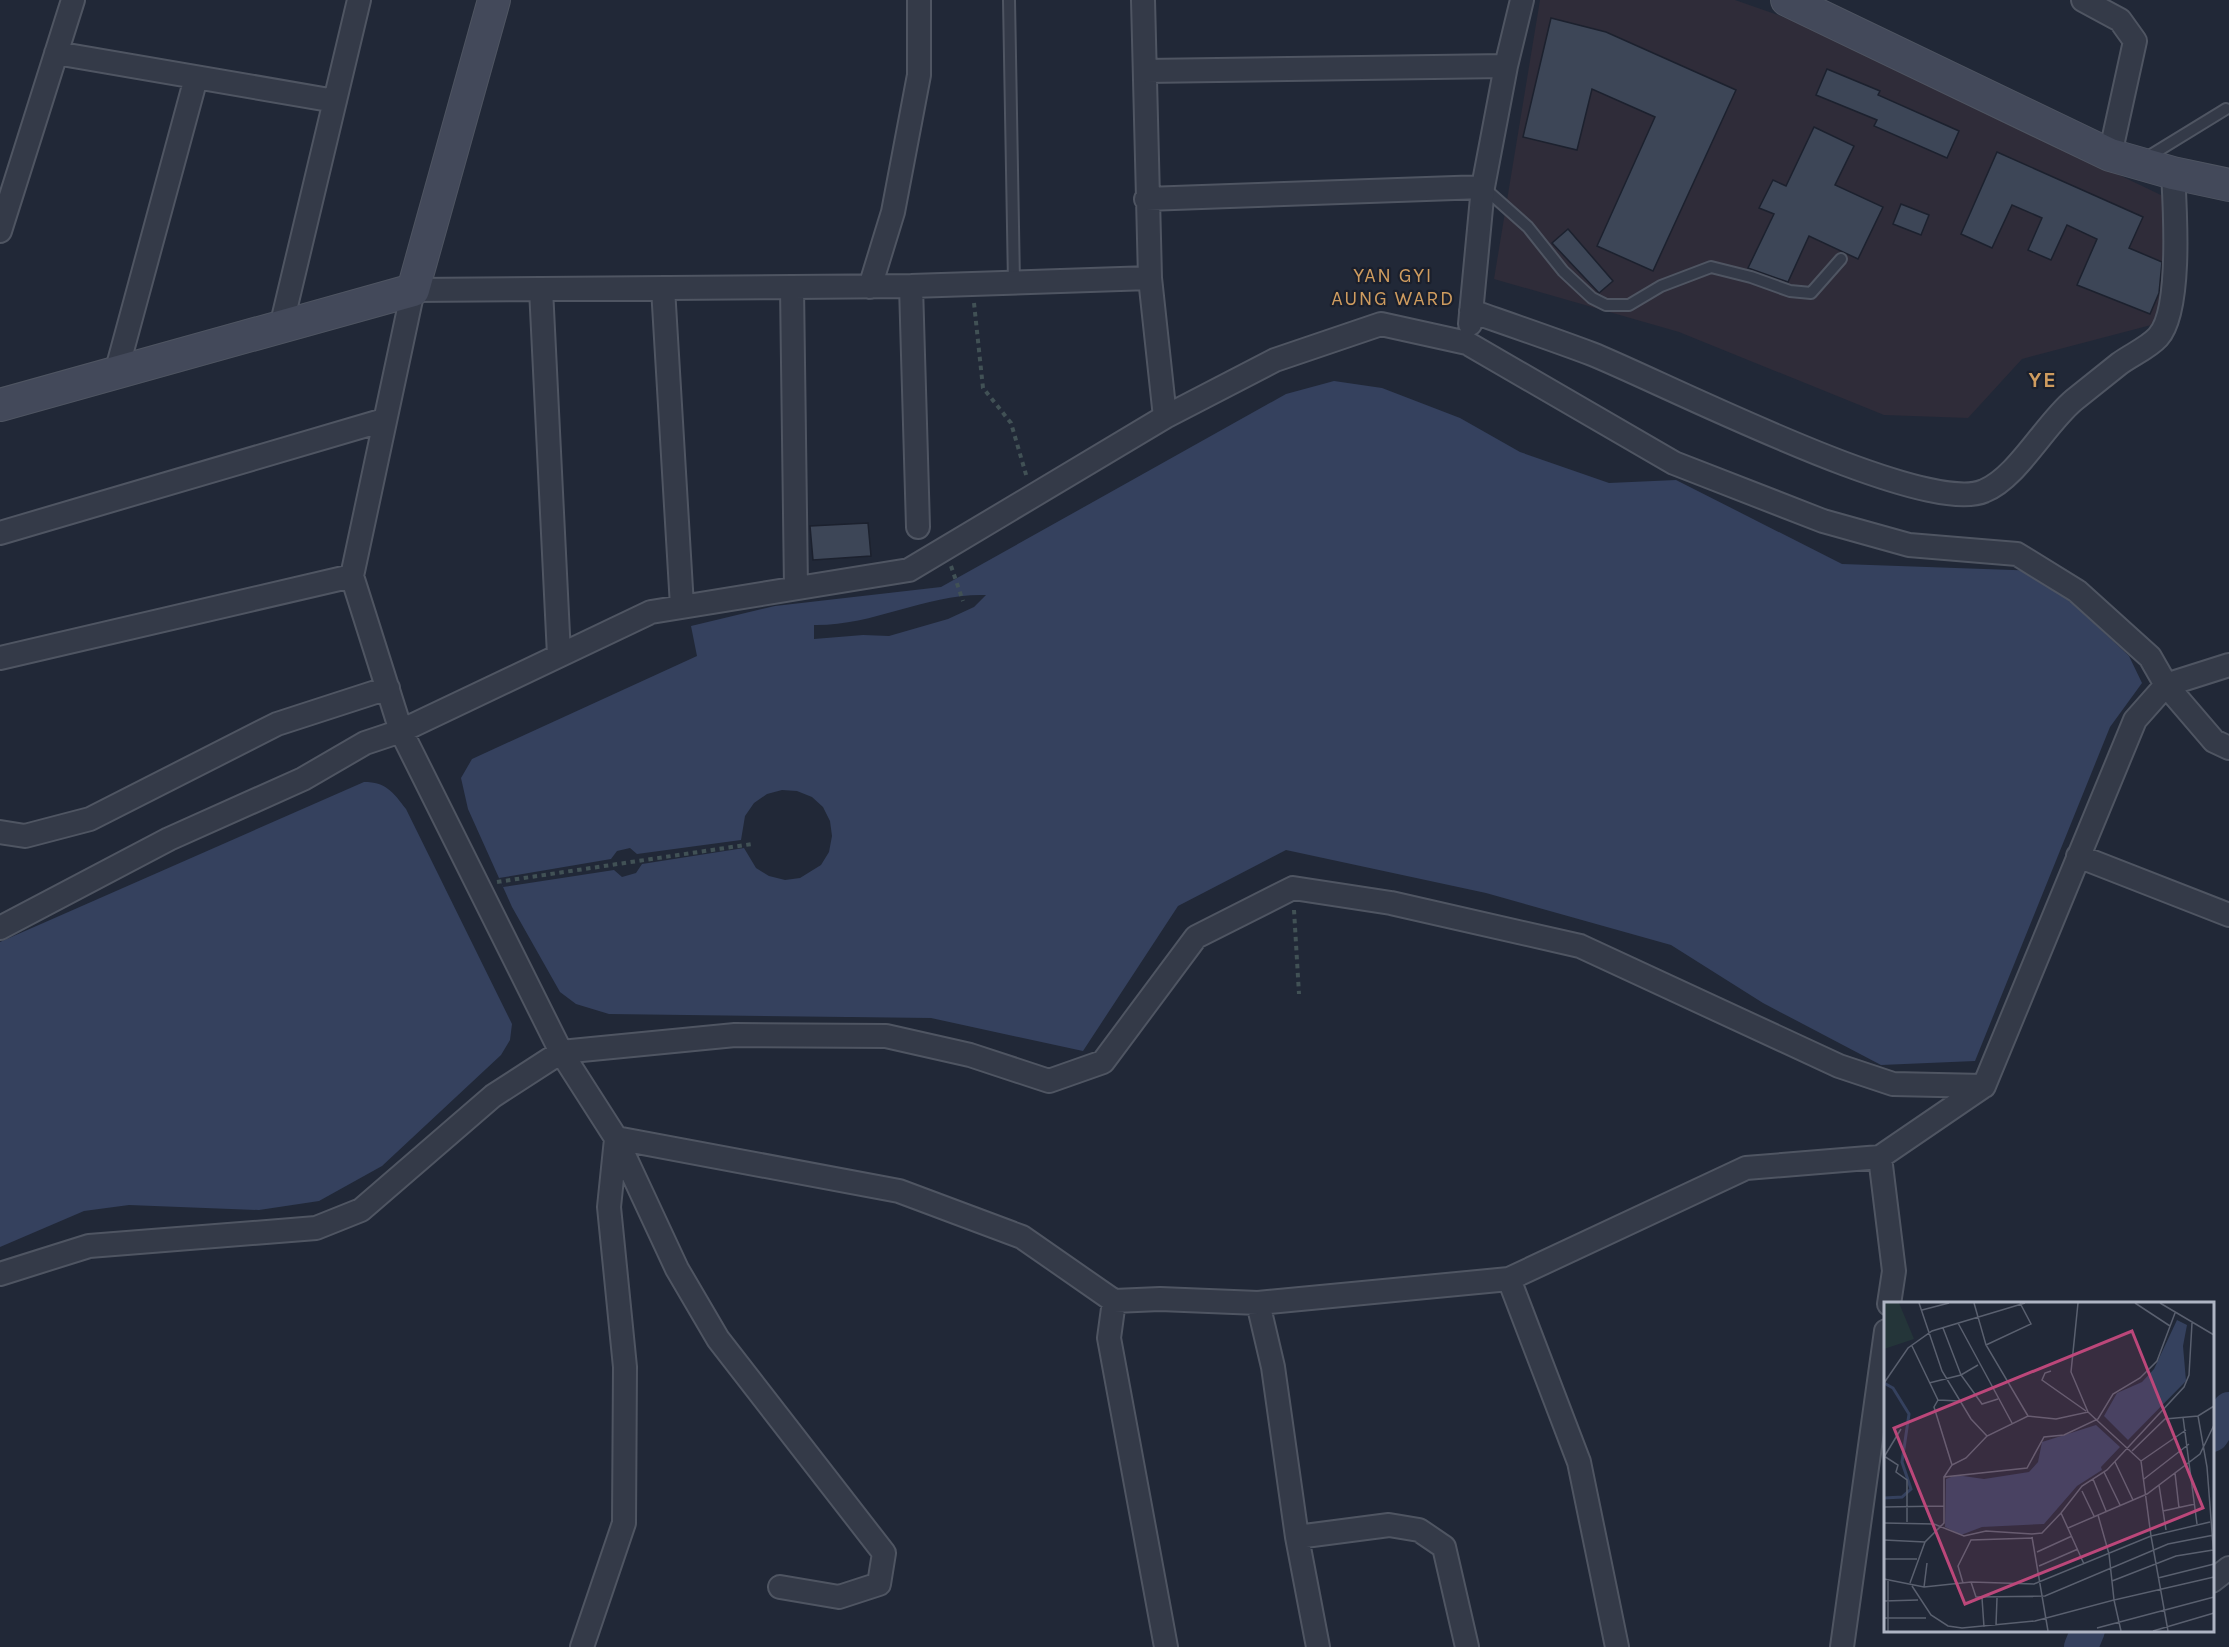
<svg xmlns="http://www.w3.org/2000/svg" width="2229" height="1647" font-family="Karla,sans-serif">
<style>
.medical{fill:#2f2c39}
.water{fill:#35415e;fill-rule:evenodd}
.pier{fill:#212837}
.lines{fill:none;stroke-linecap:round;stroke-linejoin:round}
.river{stroke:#35415e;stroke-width:34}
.building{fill:#3d4657;stroke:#1c212e;stroke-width:1.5}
.lane-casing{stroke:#4f5562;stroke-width:14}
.street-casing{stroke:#4f5562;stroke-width:26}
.secondary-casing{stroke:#4f5562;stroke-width:34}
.path{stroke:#415155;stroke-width:4;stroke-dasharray:4.5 4.5;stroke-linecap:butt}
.lane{stroke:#343a48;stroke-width:10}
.street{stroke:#343a48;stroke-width:22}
.secondary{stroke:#43495a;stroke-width:32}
.labels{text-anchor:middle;stroke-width:4.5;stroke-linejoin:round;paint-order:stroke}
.quarter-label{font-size:20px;letter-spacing:1.5px;fill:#cf9c5f;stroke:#1a1f2c}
.district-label{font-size:22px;font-weight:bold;letter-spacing:1.5px;fill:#cf9c5f;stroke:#1a1f2c}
.inset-river{fill:none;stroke:#35415e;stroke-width:3}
.inset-road{fill:none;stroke:#5a606f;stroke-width:1.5}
.view{fill:#bc477a;fill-opacity:0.15;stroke:#bc477a;stroke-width:3}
.inset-edge{fill:none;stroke:#afb5c4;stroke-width:3}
</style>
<rect width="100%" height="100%" fill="#212837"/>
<path class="medical" d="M1540,0H1735L1806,25L2163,196L2173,269L2155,324L2022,359L1968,418L1884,415L1679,332L1494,279Z"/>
<path class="water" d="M1334,381L1382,388L1460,418L1520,452L1609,483L1676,480L1842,564L2038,571L2129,656L2142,683L2110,727L1975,1061L1881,1065L1763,1003L1671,945L1486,893L1286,850L1178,906L1083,1051L931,1018L609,1014L576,1004L560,992L512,907L468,809L461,778L472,759L697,656L691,626L775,606L941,587L1286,394ZM986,595L974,607L948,619L889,636L863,635L814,639V625C873,626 928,593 986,595Z
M364,782C386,782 393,792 406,809L512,1024L510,1040L501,1055L382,1166L319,1201L259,1210L129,1205L84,1211L0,1247V942Z"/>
<path class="pier" d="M782,790L797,791L812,797L823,807L830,821L832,836L829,852L821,865L800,878L785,880L769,876L756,868L744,848L642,864L636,873L622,877L614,870L503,887L499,878L611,859L617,851L630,848L637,854L741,840L745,816L754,803L767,794Z"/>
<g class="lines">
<path class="river" d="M2212,1435L2229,1409
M2081,1647L2088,1630"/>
</g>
<path class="building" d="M1551,18L1606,32L1736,90L1653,271L1597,246L1655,117L1592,89L1577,150L1523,137Z
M1827,69L1880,91L1878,95L1959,131L1947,158L1874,126L1877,120L1816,95Z
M1814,127L1854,146L1835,185L1883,207L1858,259L1809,236L1788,282L1748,268L1774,214L1759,208L1773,180L1786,186Z
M1997,152L2143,217L2129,248L2162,262L2159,293L2150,314L2077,285L2097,239L2067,225L2051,260L2028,250L2042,218L2012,205L1992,248L1961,234Z
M1901,204L1929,215L1921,235L1893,224Z
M1568,229L1613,281L1599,293L1552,243Z
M868,523L871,556L813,560L810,526Z"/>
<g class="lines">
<g class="lane-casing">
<path id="lane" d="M1009,0L1014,283
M2146,158L2226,109
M1483,187L1528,227L1563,271L1592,298L1606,305H1629L1661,286L1711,267L1751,277L1790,291L1811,293L1841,259"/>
</g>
<g class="street-casing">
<path id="street" d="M1143,0L1150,278L1165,417L1275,360L1381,324L1467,343L1674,463L1823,521L1909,545L2017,554L2077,591L2150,657L2166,685L2214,741L2229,748
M2083,0L2120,20L2135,41L2110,155
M56,53L335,101
M1145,71L1506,66
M1146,199L1483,187
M0,231L73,0
M1150,278L911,286L413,290L352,576L401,731L561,1052L616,1138L899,1191L1022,1237L1114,1301L1160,1299L1258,1303L1509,1279L1746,1168L1880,1157
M911,286L918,527
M792,287L796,588
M870,287L893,212L919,75V0
M663,288L682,606
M541,289L559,655
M1471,311C1511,325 1552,339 1592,354C1662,382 1924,517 1984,491C2017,478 2045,424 2074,400C2089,388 2104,376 2119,364C2131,355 2148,348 2158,337C2182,311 2175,209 2173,173
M1470,324L1483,187L1506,66L1522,0
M281,327L359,0
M116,373L196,78
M0,533L384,420
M0,658L352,576
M0,832L25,836L90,819L277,724L388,688
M2078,856L2229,915
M0,928L169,839L303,779L365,743L401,731L651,612L909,570L1165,417
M616,1138L677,1269L718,1339L884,1553L879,1584L839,1597L780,1587
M0,1274L89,1246L316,1228L361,1210L493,1096L561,1052L735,1035L886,1036L970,1055L1049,1081L1103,1062L1196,937L1293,888L1391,903L1580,946L1839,1066L1893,1084L1984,1086L2135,720L2166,685L2229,665
M1509,1279L1579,1462L1617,1647
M1114,1301L1109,1338L1166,1647
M1258,1303L1273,1367L1297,1537L1318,1647
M1889,1304L1894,1271L1880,1157L1984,1086
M1297,1537L1389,1525L1419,1530L1444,1547L1467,1647
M2212,1581L2229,1568
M582,1647L624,1523L625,1367L609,1207L616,1139
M1842,1647L1886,1331"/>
</g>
<g class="secondary-casing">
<path id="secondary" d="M1787,0L2110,155L2173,173L2229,185
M0,405L413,290L494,0"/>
</g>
<path class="path" d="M974,303L983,388L1011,423L1027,478
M951,566L963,601
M497,882L752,844
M1294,910L1299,994"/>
<use href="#lane" class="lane"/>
<use href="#street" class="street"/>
<use href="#secondary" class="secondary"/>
</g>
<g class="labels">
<g class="quarter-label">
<text x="1393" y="282">YAN GYI<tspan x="1393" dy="23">AUNG WARD</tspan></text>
</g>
<g class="district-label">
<text x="2043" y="387">YE</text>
</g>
</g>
<g transform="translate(1884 1302)">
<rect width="330" height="330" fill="#212837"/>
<path d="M0,1H15L30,37L0,47Z" fill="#243539"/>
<path d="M293,18L303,23L299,44L302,79L244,138L220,114L233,91L258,80L270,67ZM212,123L236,145L217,165L218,168L193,184L160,222L98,225L77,233L61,225L62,177L72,173L100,177L145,170L154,160L158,140Z" fill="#35415e"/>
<path class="inset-river" d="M0,81L9,86L25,112L18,160L27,187L18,195L0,196"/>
<path class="inset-road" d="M35,1L58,69L87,117L103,134M90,1L102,43L144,114M194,1L187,70L204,110M251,1L286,24M276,1L330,33M38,8L65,1M74,21L128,121M59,26L77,73L98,102L114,97M102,43L147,22L136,1M330,43V92M28,44L54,98L75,99M167,69L161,71L158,78L202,109M0,81L24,46L48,29L141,1M45,81L77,73L94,63M54,98L50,105L68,163L60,175M314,114L323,165L330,256M299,115L313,222M248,149L281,117L314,114L330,104M0,154L14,163L12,170L23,178V220M0,155L17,127M257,159L302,128M231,160L249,198M220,170L236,203M291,171L295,206M209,177L222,209M260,177L305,142M275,183L282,228M198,189L210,214M0,205L60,204M279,209L311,202M177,211L198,184L223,168L300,85L305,73L308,21M0,221L50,222L80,234L102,229L148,232L158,231L177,211L200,262M184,226L263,192L316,152L330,123M148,235L164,329M0,238L41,240M153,250L188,234M0,257H33M155,264L194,247M274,276L330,262M0,277L40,285L87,280L150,282L267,234L257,159L204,110L172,117L144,114L103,134L82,156L68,163M228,279L292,254L329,248M87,280L92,295L161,294L284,242L330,233M26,281L41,240L60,221V175L143,166L160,135L180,133L214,117L229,92L256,76L273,59L291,11M79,281L74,264L87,238L149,236M28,284L47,313L64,324L78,326L151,319L230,298L225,252L214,213M40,285L43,261M98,296L100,325M0,299L34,298M0,316H42M112,323L113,296M213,326L330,295M4,329V277M237,329L230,298L330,275M269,329L330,311M284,329L267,234L326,220"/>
<path class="view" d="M248,29L319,206L81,302L10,126Z"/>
<rect width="330" height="330" class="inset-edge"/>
</g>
</svg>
